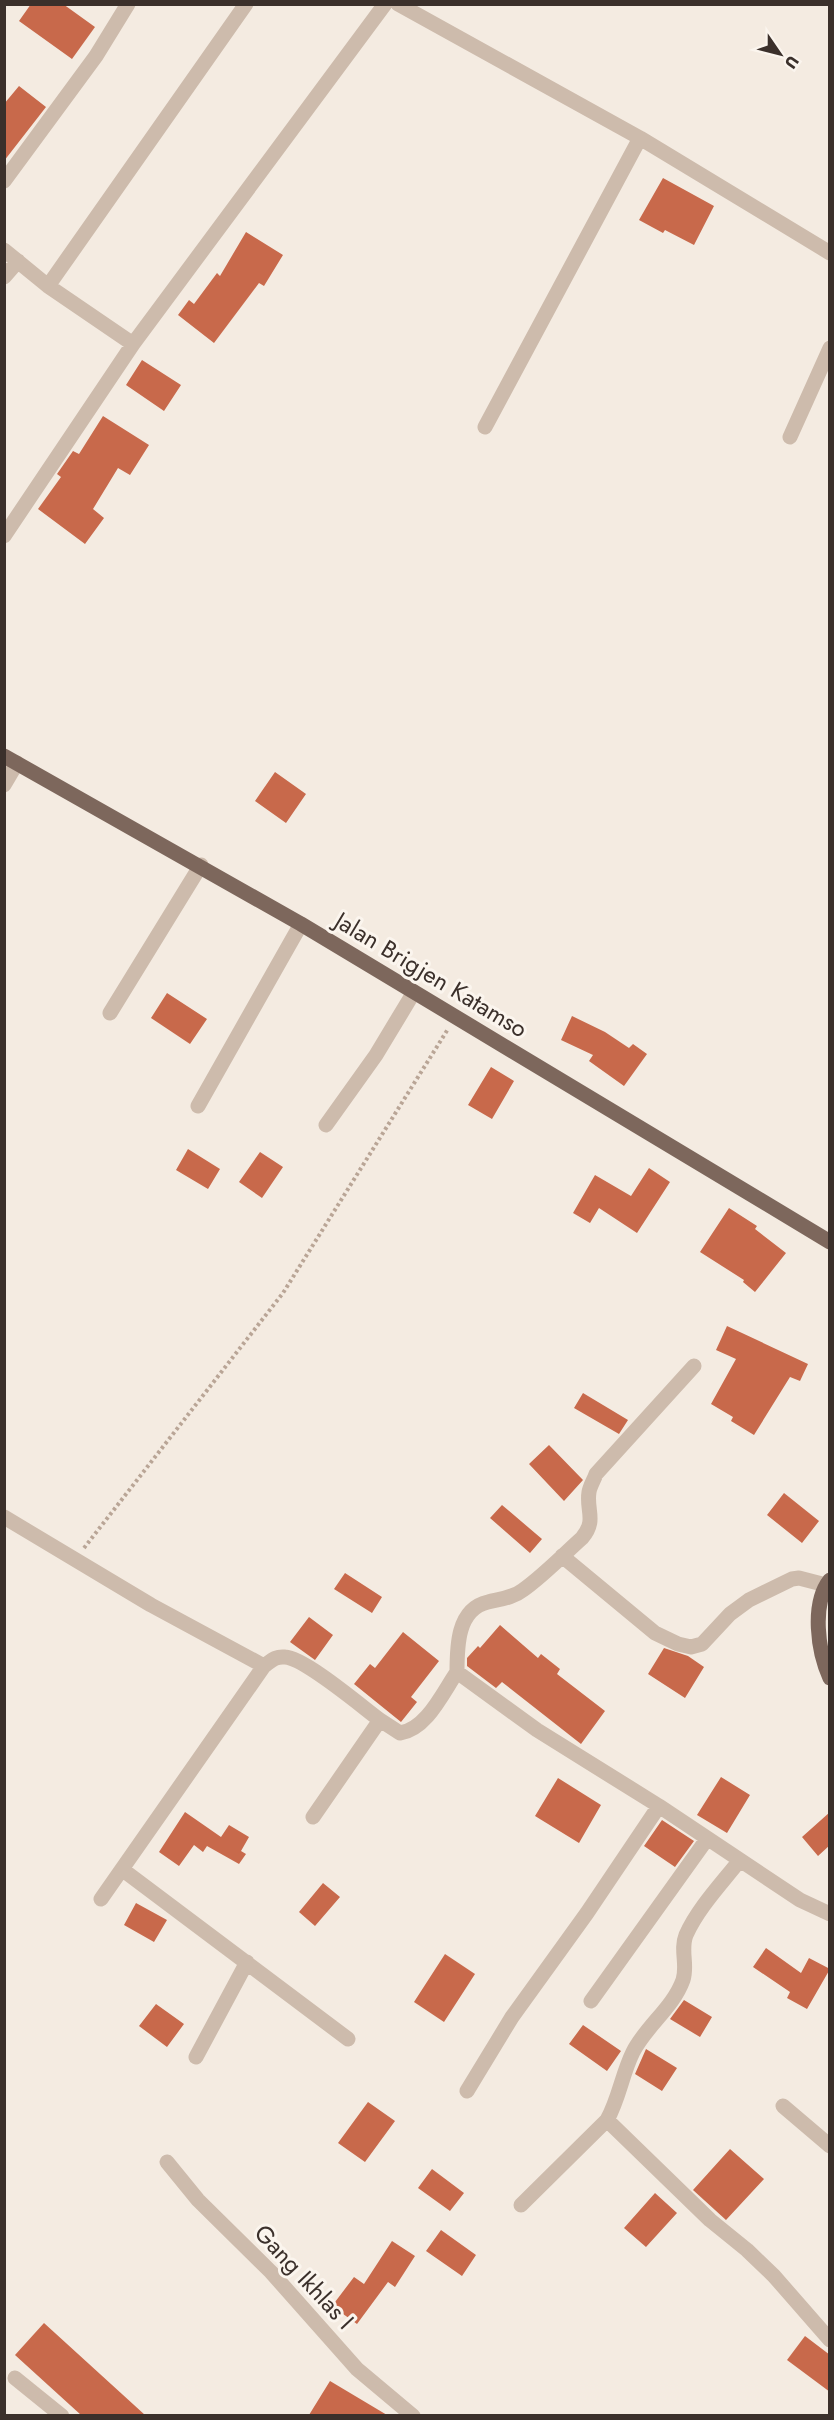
<svg xmlns="http://www.w3.org/2000/svg" width="834" height="2420" font-family="Jost,sans-serif">
<style>
.building{fill:#c8694b}
.lines{fill:none;stroke-linecap:round;stroke-linejoin:round}
.path{stroke:#b9a596;stroke-width:4;stroke-dasharray:3 3;stroke-linecap:butt}
.street{stroke:#cdbbac;stroke-width:15}
.primary{stroke:#7d675c;stroke-width:15}
.labels{text-anchor:middle;stroke-width:6;stroke-linejoin:round;paint-order:stroke}
.street-label{font-size:24px;fill:#3b302b;stroke:#fbf5ee}
</style>
<rect width="100%" height="100%" fill="#f4ebe1"/>
<path class="building" d="M31,4H63L95,27L72,59L19,21Z
M19,86L46,107L4,161V104Z
M663,178L714,206L694,245L665,230L663,233L639,220Z
M246,232L283,255L264,286L259,283L214,343L178,315L189,300L194,304L217,273L220,276Z
M142,360L181,385L164,411L126,385Z
M103,416L149,445L130,475L118,468L93,509L104,518L85,544L38,509L61,477L57,474L73,451L79,454Z
M275,772L306,794L286,823L255,801Z
M167,993L207,1019L190,1044L151,1018Z
M572,1016L605,1032L629,1048L633,1044L647,1054L624,1086L589,1061L593,1055L561,1040Z
M491,1067L514,1081L492,1119L468,1105Z
M188,1149L220,1169L208,1189L176,1170Z
M260,1152L283,1167L262,1198L239,1182Z
M649,1168L670,1182L637,1233L599,1208L590,1223L573,1213L595,1175L631,1196Z
M729,1208L757,1226L755,1229L786,1253L755,1292L743,1282L744,1280L700,1252Z
M727,1326L808,1364L800,1381L790,1377L754,1435L731,1421L733,1417L711,1404L736,1359L716,1350Z
M583,1393L628,1420L619,1434L574,1408Z
M549,1445L583,1480L564,1501L529,1464Z
M784,1493L819,1521L802,1543L767,1515Z
M502,1505L542,1539L530,1553L490,1518Z
M345,1573L382,1597L372,1613L334,1589Z
M309,1617L333,1635L315,1660L290,1642Z
M500,1625L538,1658L541,1654L560,1669L557,1674L605,1711L581,1744L502,1682L496,1688L467,1666V1658L478,1646L480,1648Z
M403,1632L439,1661L411,1697L417,1702L401,1722L354,1684L370,1664L375,1668Z
M664,1648L688,1656L704,1667L685,1698L648,1674Z
M721,1777L750,1795L727,1833L697,1815Z
M558,1778L601,1805L579,1843L535,1816Z
M185,1812L221,1837L229,1825L249,1837L241,1851L246,1854L239,1864L207,1846L203,1852L194,1845L179,1866L159,1852Z
M830,1812V1845L818,1856L802,1837Z
M662,1820L694,1841L675,1867L644,1846Z
M323,1883L340,1897L315,1926L299,1912Z
M136,1903L167,1920L154,1942L124,1925Z
M766,1948L801,1973L809,1958L830,1969L807,2009L787,1998L790,1992L753,1967Z
M445,1954L475,1974L444,2022L414,2002Z
M684,2000L712,2017L700,2037L670,2019Z
M156,2004L184,2024L167,2047L139,2026Z
M583,2025L621,2051L607,2071L569,2044Z
M646,2049L677,2068L662,2091L635,2074Z
M368,2102L395,2121L365,2162L338,2143Z
M730,2149L764,2179L726,2220L693,2190Z
M432,2169L464,2193L450,2211L418,2188Z
M655,2193L677,2213L646,2247L624,2228Z
M441,2230L476,2255L462,2276L426,2251Z
M392,2241L415,2256L395,2287L388,2282L357,2324L332,2306L354,2277L364,2284Z
M44,2323L145,2415H81L15,2355Z
M805,2336L830,2355V2392L787,2360Z
M330,2381L387,2415H309Z"/>
<g class="lines">
<path class="path" d="M84,1548L283,1293L448,1029"/>
<path class="street" d="M398,4L640,138L830,253
M4,181L96,56L128,4
M4,250L48,286L133,344
M4,277L18,261
M48,286L246,4
M485,427L640,138
M790,437L830,348
M4,536L133,344L385,4
M4,785L17,763
M110,1013L201,865
M198,1106L301,924
M326,1125L376,1055L414,992
M694,1366L596,1474C594,1480 590,1486 589,1492C586,1511 597,1520 582,1538C563,1555 544,1575 523,1590C513,1598 500,1599 488,1602C457,1609 457,1647 457,1672L537,1730L659,1806L800,1900L830,1914
M4,1517L151,1605L264,1666
M562,1556L655,1633L678,1644L691,1647L702,1644L730,1614L749,1600L792,1579L799,1578L826,1585
M313,1817L380,1720L400,1733C427,1729 443,1692 457,1672
M740,1860C722,1883 698,1908 686,1935C680,1950 688,1965 683,1980C673,2008 646,2026 633,2052C622,2074 619,2099 607,2120L710,2220L747,2250L774,2276L830,2340
M123,1870L348,2039
M101,1899L264,1666C271,1661 275,1656 285,1657C305,1658 361,1706 380,1720
M591,2001L707,1839
M196,2057L247,1962
M467,2091L512,2017L587,1913L659,1806
M783,2106L830,2146
M167,2162L198,2200L271,2272L357,2369L413,2416
M521,2205L607,2120
M15,2378L62,2416"/>
<path class="primary" d="M4,756L301,924L830,1242
M830,1580C811,1604 818,1652 830,1678"/>
</g>
<g class="labels">
<g class="street-label">
<text transform="translate(431 975) rotate(31)" y="8">Jalan Brigjen Katamso</text>
<text transform="translate(304 2277) rotate(47)" y="8">Gang Ikhlas I</text>
</g>
</g>
<rect width="834" height="2420" fill="none" stroke="#3b302b" stroke-width="12"/>
<g transform="translate(780 54) rotate(125)" stroke="#fbf5ee" stroke-width="4.5" paint-order="stroke">
<path d="M0-4.5L10 22L0 15L-10 22Z" fill="#3b302b"/>
<text y="-9" font-size="16" font-weight="bold" text-anchor="middle" fill="#3b302b">U</text>
</g>
</svg>
